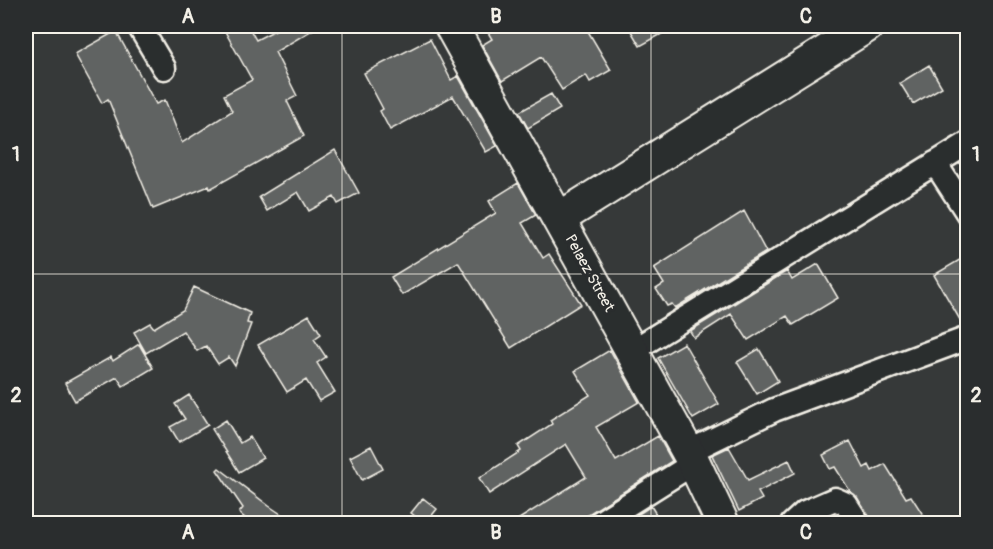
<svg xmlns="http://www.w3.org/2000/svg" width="993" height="549" font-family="Pangolin,sans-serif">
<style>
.building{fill:#616362;stroke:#f4f1e8;stroke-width:1.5}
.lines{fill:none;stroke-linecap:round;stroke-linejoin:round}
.street-casing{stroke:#f4f1e8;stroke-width:27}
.secondary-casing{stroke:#f4f1e8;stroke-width:36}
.street{stroke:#2a2d2e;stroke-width:22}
.secondary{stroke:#2a2d2e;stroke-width:32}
.grid{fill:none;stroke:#f4f1e8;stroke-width:1.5;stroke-opacity:0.55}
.labels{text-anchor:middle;stroke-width:6;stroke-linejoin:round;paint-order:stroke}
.street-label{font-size:15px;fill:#f4f1e8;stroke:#2a2d2e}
.neatline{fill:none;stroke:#f4f1e8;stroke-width:2}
.grid-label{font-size:20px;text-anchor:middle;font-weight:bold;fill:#f4f1e8}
</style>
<rect width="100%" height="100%" fill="#363939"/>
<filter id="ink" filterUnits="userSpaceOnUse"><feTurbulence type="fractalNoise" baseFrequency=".0167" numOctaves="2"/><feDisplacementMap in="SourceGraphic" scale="12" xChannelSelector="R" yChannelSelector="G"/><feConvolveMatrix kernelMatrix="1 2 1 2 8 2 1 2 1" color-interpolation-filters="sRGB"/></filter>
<g filter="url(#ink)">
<path class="building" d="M222,26H248L256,40L283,26H319L275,52L297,96L287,101L304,136L210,189L209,186L153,209L108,99L102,103L75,54L116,31L156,104L165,100L182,143L232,111L224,95L252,80Z
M484,26H585L611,70L590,82L586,75L562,90L541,57L502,81L482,45L492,39Z
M628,26H676L640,46Z
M430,39L451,80L458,76L497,146L486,152L453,96L390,130L380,111L383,109L364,73Z
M929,65L942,87L913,104L900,83Z
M551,94L560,109L528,128L519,112Z
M335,150L359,193L338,204L334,197L309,211L298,192L267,211L259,197Z
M518,183L536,215L522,223L543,258L549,254L581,304L511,348L458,262L402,295L391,277L496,213L489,201Z
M744,211L766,252L675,308L672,304L667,306L656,289L664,284L654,268Z
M968,255V325H963L934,275Z
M818,264L838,298L793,325L787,316L748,340L731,314L694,338L690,331L787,271L792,280Z
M194,287L250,313L247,323L251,324L235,366L229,357L218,364L206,346L197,351L183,331L146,353L134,332L150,323L154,328L183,310Z
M309,315L321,334L314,339L326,357L317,363L335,392L319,401L306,380L287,392L258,345Z
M684,343L719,404L693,419L658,358Z
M139,344L153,368L123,386L117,377L75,401L65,383L111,357L113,361Z
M759,349L778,381L757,394L737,362Z
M610,350L639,402L596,427L616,461L658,436L672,461L590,513L584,524H511L586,477L566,444L489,494L479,478L521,451L518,446L552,424L550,420L590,395L575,371Z
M189,395L208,425L179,442L170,427L185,419L175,404Z
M226,420L240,443L250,437L263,458L239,472L212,429Z
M850,441L864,468L869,465L872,471L885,464L906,498L911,496L929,524H872L857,497L850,491L835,467L830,469L823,455Z
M371,446L383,469L362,480L350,457Z
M729,447L748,480L789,460L795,473L758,492L762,499L739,511L712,455Z
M219,468L269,506L296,524H252L239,513L243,508L217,470Z
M423,498L437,509L425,524L411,513Z
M651,506L662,524H623Z"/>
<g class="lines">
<g class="street-casing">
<path id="street" d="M139,26L164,68
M935,163L968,214
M632,351L968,143
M688,452L774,410L968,338
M597,524L694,463
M792,524L805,512L835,499L846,504L859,524"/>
</g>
<g class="secondary-casing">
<path id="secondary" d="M451,26L694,463L723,524
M560,218L867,26"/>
</g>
<use href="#street" class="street"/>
<use href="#secondary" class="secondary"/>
</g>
</g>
<path class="grid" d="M342,26V524M651,26V524M26,274H968"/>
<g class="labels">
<g class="street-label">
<text transform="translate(590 273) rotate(61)" y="5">Pelaez Street</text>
</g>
</g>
<rect width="993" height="549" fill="none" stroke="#2a2d2e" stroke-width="66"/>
<rect x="33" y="33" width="927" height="483" class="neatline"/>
<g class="grid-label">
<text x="188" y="23">A</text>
<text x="496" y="23">B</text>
<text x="806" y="23">C</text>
<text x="16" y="161">1</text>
<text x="976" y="161">1</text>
<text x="16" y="402">2</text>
<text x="976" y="402">2</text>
<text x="188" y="539">A</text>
<text x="496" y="539">B</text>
<text x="806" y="539">C</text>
</g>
</svg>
